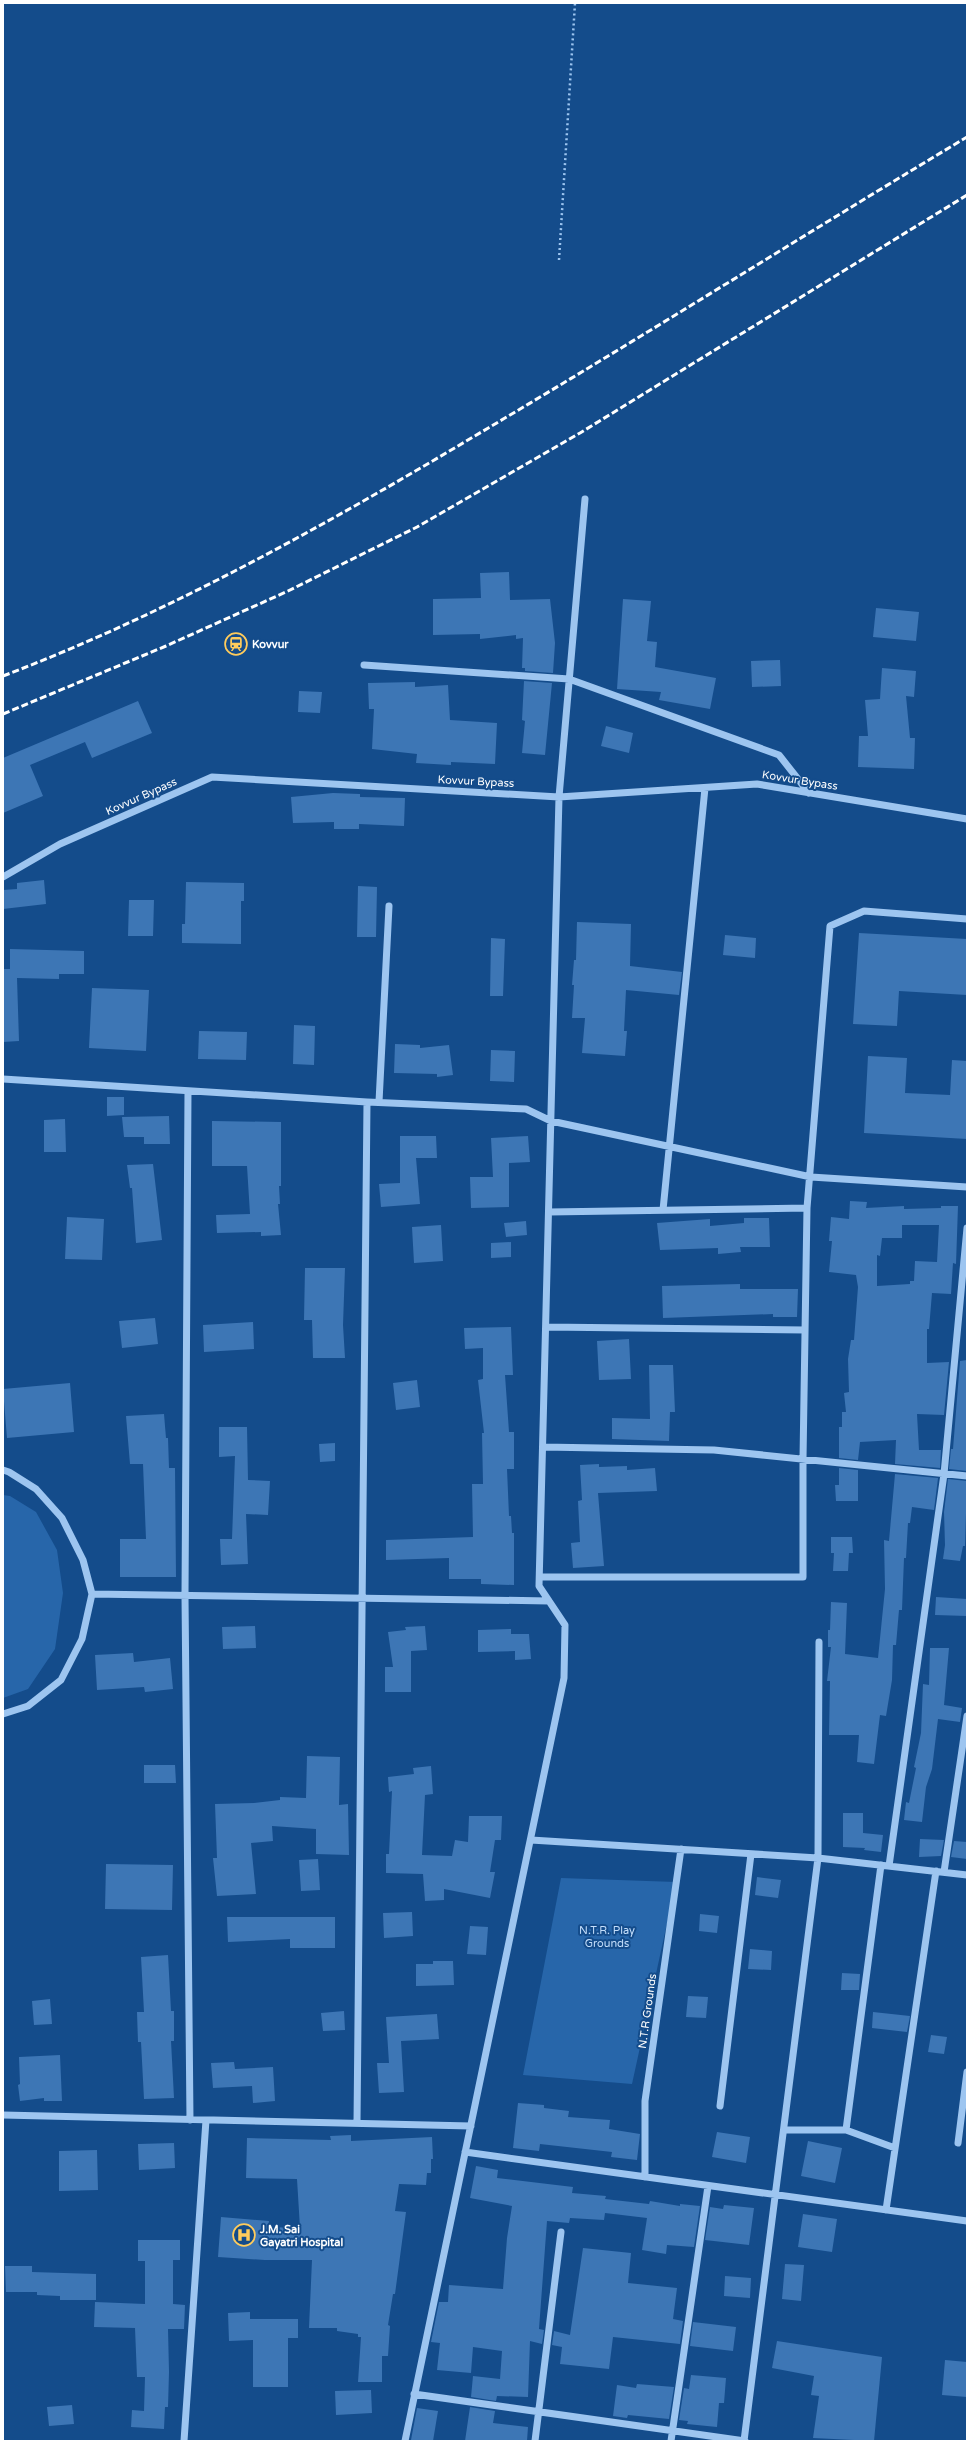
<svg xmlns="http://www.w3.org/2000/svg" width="970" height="2444" font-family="'Varela Round',sans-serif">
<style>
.green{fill:#2766aa}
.building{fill:#3d76b5;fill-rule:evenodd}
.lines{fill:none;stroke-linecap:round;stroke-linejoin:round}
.path{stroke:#9dc5f0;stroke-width:2.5;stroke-dasharray:2 3;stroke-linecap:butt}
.minor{stroke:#9dc5f0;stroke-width:7}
.rail{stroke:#fff;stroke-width:3;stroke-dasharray:7 3;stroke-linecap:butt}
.labels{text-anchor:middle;stroke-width:4;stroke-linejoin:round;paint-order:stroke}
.poi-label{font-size:11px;font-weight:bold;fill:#fff;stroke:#144c8b;text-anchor:start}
.street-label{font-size:11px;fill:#fff;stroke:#144c8b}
.park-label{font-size:11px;fill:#c4defb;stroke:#144c8b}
</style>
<rect width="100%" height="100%" fill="#144c8b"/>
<path class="green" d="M3,1495L10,1496L36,1512L57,1550L63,1593L55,1649L28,1689L3,1698Z
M561,1878L676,1882L632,2084L523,2075Z"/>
<path class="building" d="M509,572L510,600L550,599L555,643L553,673L525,671V668H522L523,638L516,639V635L480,639V634L433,635V599L481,598L480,573Z
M623,599L651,601L647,641L657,642L655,667L716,678L710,709L659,700L661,692L617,689Z
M876,608L919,612L916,641L873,637Z
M780,660L781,686L752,687L751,661Z
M882,668L916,671L914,697L906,696L910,738H915L914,769L858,767L859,736H868L865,700L880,699Z
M524,681L552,683L545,755L522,753L525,721L522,720Z
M415,682V687L448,685L450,720L497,723L495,764L451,762V765L416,763L417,754L372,749L374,709H369L368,683Z
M299,691L322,692L320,713L298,712Z
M138,701L152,733L92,758L85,742L30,765L43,796L3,813V758Z
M606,726L633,733L629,753L601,746Z
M333,793L360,794V797L405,798L404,826L359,824V829H334V822L293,823L291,797Z
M44,880L46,904L3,909V890L17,889V883Z
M186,882L244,883V901H241V944L182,943V924H185Z
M358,886L377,887L376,937H357Z
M129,900H154L153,936H128Z
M577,922L631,924L630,966L682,972L679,995L626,990L624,1031H627L625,1056L582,1053L585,1018H572L574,985H572L574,960H576Z
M859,933L967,939V995L899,991L897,1026L853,1024Z
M725,935L756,938L755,958L723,955Z
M491,938L505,939L503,996H490Z
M10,949L84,951V974H59V979L17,978L19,1041L3,1042V969H10Z
M92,988L149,990L146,1051L89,1048Z
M294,1025L315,1026L314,1065L293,1064Z
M199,1031L247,1032L246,1060L198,1059Z
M395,1044L420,1045V1048L449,1045L453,1075L437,1077V1074L394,1073Z
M491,1050L515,1051L514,1082L490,1081Z
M868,1056L907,1058L905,1093L950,1095L952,1060L967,1061V1139L864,1133Z
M107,1097H124V1115L107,1116Z
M169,1116L170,1144H144V1137H124L122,1117Z
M65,1119L66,1152H44V1120Z
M212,1121L281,1122V1186H279L280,1204H278L281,1235L261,1236V1232L217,1233L216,1215L250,1214L247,1166H212Z
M400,1136H436L437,1158H416L420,1204L381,1207L379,1184L400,1183Z
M528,1136L530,1162L509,1163V1207L471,1208L470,1177H493L491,1138Z
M153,1164L162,1240L136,1243L132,1188H130L127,1165Z
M850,1201L867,1202L866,1208L904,1206V1209L941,1208V1206H958L956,1264L953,1263L951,1294L932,1293L929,1329H927V1363L949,1362L944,1415L917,1414L919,1450H941L940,1468L895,1464L896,1440L860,1442L858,1460L839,1458V1427H842V1412H846L844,1393L849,1392L848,1359L851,1340H854L858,1287L856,1275L829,1272L832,1241H829L831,1217L849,1219ZM902,1225H939L937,1262L915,1261L914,1281H910V1284L877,1286V1255L880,1256L882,1238H902Z
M67,1217L104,1219L102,1260L65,1259Z
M744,1218H769L770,1247H740L741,1252L718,1254V1248L660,1250L657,1223L710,1219V1226L744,1223Z
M526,1221L527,1235L506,1237L504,1223Z
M441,1225L443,1261L414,1263L412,1227Z
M511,1242V1257L491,1258V1243Z
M305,1268H345L343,1325L345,1358H313L312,1320H304Z
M740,1284V1289H798L797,1317H773V1314L663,1318L662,1286Z
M155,1318L158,1344L122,1348L119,1321Z
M253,1322L254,1349L204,1352L203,1325Z
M511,1327L513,1375H505L509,1432H514V1469H507L509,1516H511L512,1533H514V1585L481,1584V1579H449V1558L386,1560V1540L473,1537L472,1484H483L482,1433H484L478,1380L483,1379V1348L465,1349L464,1328Z
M629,1339L631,1379L599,1380L597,1341Z
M967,1360V1471L949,1469L951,1449H953L960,1361Z
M649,1365H673L675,1412H670L669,1441L612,1439V1418L650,1419Z
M417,1380L420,1407L396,1410L393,1383Z
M70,1383L74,1432L7,1438L3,1389Z
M164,1414L166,1438H168L169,1468H175L176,1577H120V1539H146L143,1464H130L126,1416Z
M219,1427H247L248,1480L270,1481L268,1515L246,1514L248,1564L221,1565L220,1539H232L235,1456L219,1457Z
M335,1443V1461L320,1462L319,1444Z
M599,1464V1467L627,1466V1470L655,1468L657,1491L598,1493L604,1566L573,1568L571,1543L580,1542L578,1501L582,1500L580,1465Z
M839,1468L858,1470V1501H836L835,1485H839Z
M895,1474L938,1478L934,1510L912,1507L910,1523H908L906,1558H904L902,1610H899L896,1645H893L892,1680L886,1716L880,1715L874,1764L857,1762L859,1735H829L830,1681H827L831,1647H828V1630H830L831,1602L847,1603L845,1654L878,1658L885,1589L884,1540L889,1541Z
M948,1479L967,1481L965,1546H963L960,1561L943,1559L945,1545L944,1512Z
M831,1537H852L853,1553H849L848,1571H833L834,1553H831Z
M936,1597L967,1599V1616L935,1615Z
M255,1626L256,1648L223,1649L222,1627Z
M425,1626L427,1650L411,1651V1692H385V1667H393L388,1632L406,1630L405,1627Z
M511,1629V1634H529L531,1659L515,1660V1651L478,1652V1630Z
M930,1648H949L944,1705L962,1708L960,1722L938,1719L932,1769L926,1787L922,1822L904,1820L906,1802L909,1803L916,1768L914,1767L921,1733L923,1684L929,1685Z
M133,1653L134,1662L170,1658L173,1689L145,1692L144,1687L97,1690L95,1655Z
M307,1756L340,1757L339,1805L348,1804L349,1855L316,1854V1829L272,1826L273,1841L251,1843L256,1894L217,1896L213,1858H217L215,1804L254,1803L280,1800V1797L306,1798Z
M144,1765H175L176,1783H144Z
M431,1766L433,1794L425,1795L422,1855L452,1856L455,1840L468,1842L469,1816H502L501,1840H495L490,1872H495L490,1898L444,1889V1900L425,1901L423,1874L386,1873V1854H389L392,1791L389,1792L388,1777L414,1774L413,1768Z
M843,1813H863V1833L883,1835L881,1852L864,1850L865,1848L843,1847Z
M920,1839L944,1840L941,1856L919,1857Z
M954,1841L967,1842V1859L951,1857Z
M318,1859L320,1890L301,1891L299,1860Z
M106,1864L173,1865L172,1910L105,1909Z
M757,1877L781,1880L778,1898L755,1895Z
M412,1912L413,1936L384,1938L383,1913Z
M700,1914L719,1916L717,1933L699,1931Z
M227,1917H335V1948H290V1939L228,1942Z
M470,1926L488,1927L486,1955L467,1954Z
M750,1949L772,1951L771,1970L748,1969Z
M168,1955L171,2011H174V2041H171L174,2098L144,2099L141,2042H138L137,2012H144L141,1957Z
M433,1961H453L454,1985L416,1986V1964H433Z
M842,1973L860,1974L859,1990H841Z
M688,1996L708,1997L706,2018L686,2017Z
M50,1999L52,2024L34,2025L32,2001Z
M344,2011L345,2030L323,2031L321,2013Z
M873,2012L910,2016L907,2032L872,2028Z
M437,2014L439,2039L401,2041L404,2092L379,2093L377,2063H389L386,2017Z
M931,2035L947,2037L944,2054L928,2052Z
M60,2055L62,2101H44V2098L20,2101L18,2085L20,2084L19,2057Z
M234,2062L235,2069L273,2067L275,2101L253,2103L252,2086L213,2088L211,2063Z
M518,2103L544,2105V2108L569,2111L568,2117L610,2120L609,2129L640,2134L637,2160L611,2157L612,2152L540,2144L539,2151L513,2148Z
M717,2132L750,2137L746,2163L712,2157Z
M351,2135V2141L432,2137L433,2159H431V2173H427L426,2185L399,2184L395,2211L406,2212L395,2294H393L388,2325L390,2326L388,2356H382V2382H358L361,2337H358V2334L337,2331V2328H309L312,2260H265L218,2257L221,2217L269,2221L268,2227L300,2228L297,2179L246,2178L247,2138L331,2140L330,2136Z
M808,2141L842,2148L835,2183L801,2176Z
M174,2143L175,2168L139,2170L138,2144Z
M97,2150L98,2190L59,2191V2151Z
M476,2166L498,2170L497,2178L573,2187L572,2193L606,2196L605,2199L649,2204L650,2201L680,2206V2204L700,2206L694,2247L667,2245L666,2254L642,2250L647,2218L605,2213L604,2220L570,2218L569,2223L547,2221L539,2329L544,2330L542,2344L530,2341L528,2397L497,2396L496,2401L471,2397L473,2376L500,2379L502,2351L473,2347L471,2373L437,2370L440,2343L431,2342L439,2302H448L449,2285L503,2289L507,2238L512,2206L470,2198Z
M724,2205L754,2208L749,2245L705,2240L710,2207L723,2209Z
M803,2214L837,2219L832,2252L798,2247Z
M138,2240H180V2260H173V2304L185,2305L184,2329H168L169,2372L168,2407H165L164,2429L131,2427L132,2410L144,2411L145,2377H137L135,2328L94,2327L95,2302L145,2304V2261H138Z
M583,2248L631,2253L628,2283L677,2288L673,2319L683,2321L680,2344L613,2337L609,2369L560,2364L562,2347L552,2345L554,2331L570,2335Z
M785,2264L804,2265L801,2301L782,2299Z
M5,2266H32V2272L96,2274V2300H60V2296L37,2295V2292H6Z
M725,2276L751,2278L750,2298L724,2296Z
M250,2312V2319H298V2338H288V2387H253V2340L229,2341L228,2313Z
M693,2322L736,2327L733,2351L690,2346Z
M777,2341L882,2357L874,2441L813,2438L819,2396L811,2395L814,2376L772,2368Z
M945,2360L967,2362V2397L942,2395Z
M691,2375L726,2378L724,2403H719L717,2427L687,2424L688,2421L679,2420L684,2388L689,2389Z
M637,2384L674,2387L669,2419L628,2415L627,2418L613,2416L617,2385L636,2388Z
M371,2390L372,2413L336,2415L335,2391Z
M72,2405L74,2424L49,2426L47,2407Z
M470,2407L495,2411L493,2423L528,2427L527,2441H465Z
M417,2408L438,2411L433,2441L411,2440Z"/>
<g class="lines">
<path class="path" d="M559,260L575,3"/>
<path class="minor" d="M364,665L569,679L779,755L809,793
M3,877L60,844L212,777L559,797L757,784L967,819
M3,1079L367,1102L526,1109L551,1121L811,1177L967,1187
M188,1091L185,1596L190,2120
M379,1102L389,906
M663,1210L705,788
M549,1212L807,1208
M546,1327L805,1330
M543,1447L714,1450L967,1476
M3,1470L9,1472L36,1489L62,1518L83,1560L92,1594L82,1639L61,1680L28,1706L3,1714
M540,1577H803V1459L807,1208L830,926L864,911L967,919
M92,1594L549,1601
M531,1840L818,1858L967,1875
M889,1866L944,1474L967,1228
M944,1872L967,1716
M720,2106L751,1854
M3,2115L471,2126
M357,2123L367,1102
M784,2130H846L895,2148
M846,2130L881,1865
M958,2143L967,2072
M465,2152L967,2221
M645,2177V2101L681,1849
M886,2210L936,1871
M414,2394L745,2441
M184,2441L206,2120
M405,2441L564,1678L565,1625L539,1586L559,797L585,499
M535,2441L561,2232
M671,2441L708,2186
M744,2441L818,1858L819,1642"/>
<path class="rail" d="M3,676C168,613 322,527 473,437C639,339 802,236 967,137
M3,714L166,646L288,591L417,527L580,433L967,195"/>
</g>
<defs>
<g id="station-ring" transform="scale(1.15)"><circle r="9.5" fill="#144c8b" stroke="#ffcc5c" stroke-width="1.5"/><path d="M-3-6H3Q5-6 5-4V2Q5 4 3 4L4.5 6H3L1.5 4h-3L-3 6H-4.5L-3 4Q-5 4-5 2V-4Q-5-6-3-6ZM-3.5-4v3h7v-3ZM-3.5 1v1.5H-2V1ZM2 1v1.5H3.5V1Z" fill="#ffcc5c"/></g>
<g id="hospital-ring" transform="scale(1.15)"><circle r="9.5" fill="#144c8b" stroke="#ffcc5c" stroke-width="1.5"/><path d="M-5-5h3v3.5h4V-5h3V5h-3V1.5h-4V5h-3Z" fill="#ffcc5c"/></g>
</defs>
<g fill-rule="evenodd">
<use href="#station-ring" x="236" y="644"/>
<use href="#hospital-ring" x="244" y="2235"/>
</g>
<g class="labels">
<g class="poi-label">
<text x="252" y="648">Kovvur</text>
<text x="260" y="2233">J.M. Sai<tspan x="260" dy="13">Gayatri Hospital</tspan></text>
</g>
<g class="street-label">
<text transform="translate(800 780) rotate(9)" y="4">Kovvur Bypass</text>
<text transform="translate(476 781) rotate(3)" y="4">Kovvur Bypass</text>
<text transform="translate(141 796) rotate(-24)" y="4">Kovvur Bypass</text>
<text transform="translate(647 2011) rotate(-82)" y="4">N.T.R Grounds</text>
</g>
<g class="park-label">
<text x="607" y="1934">N.T.R. Play<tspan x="607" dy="13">Grounds</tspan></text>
</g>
</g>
<rect width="970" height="2444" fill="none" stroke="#ffffff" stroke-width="8"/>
</svg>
